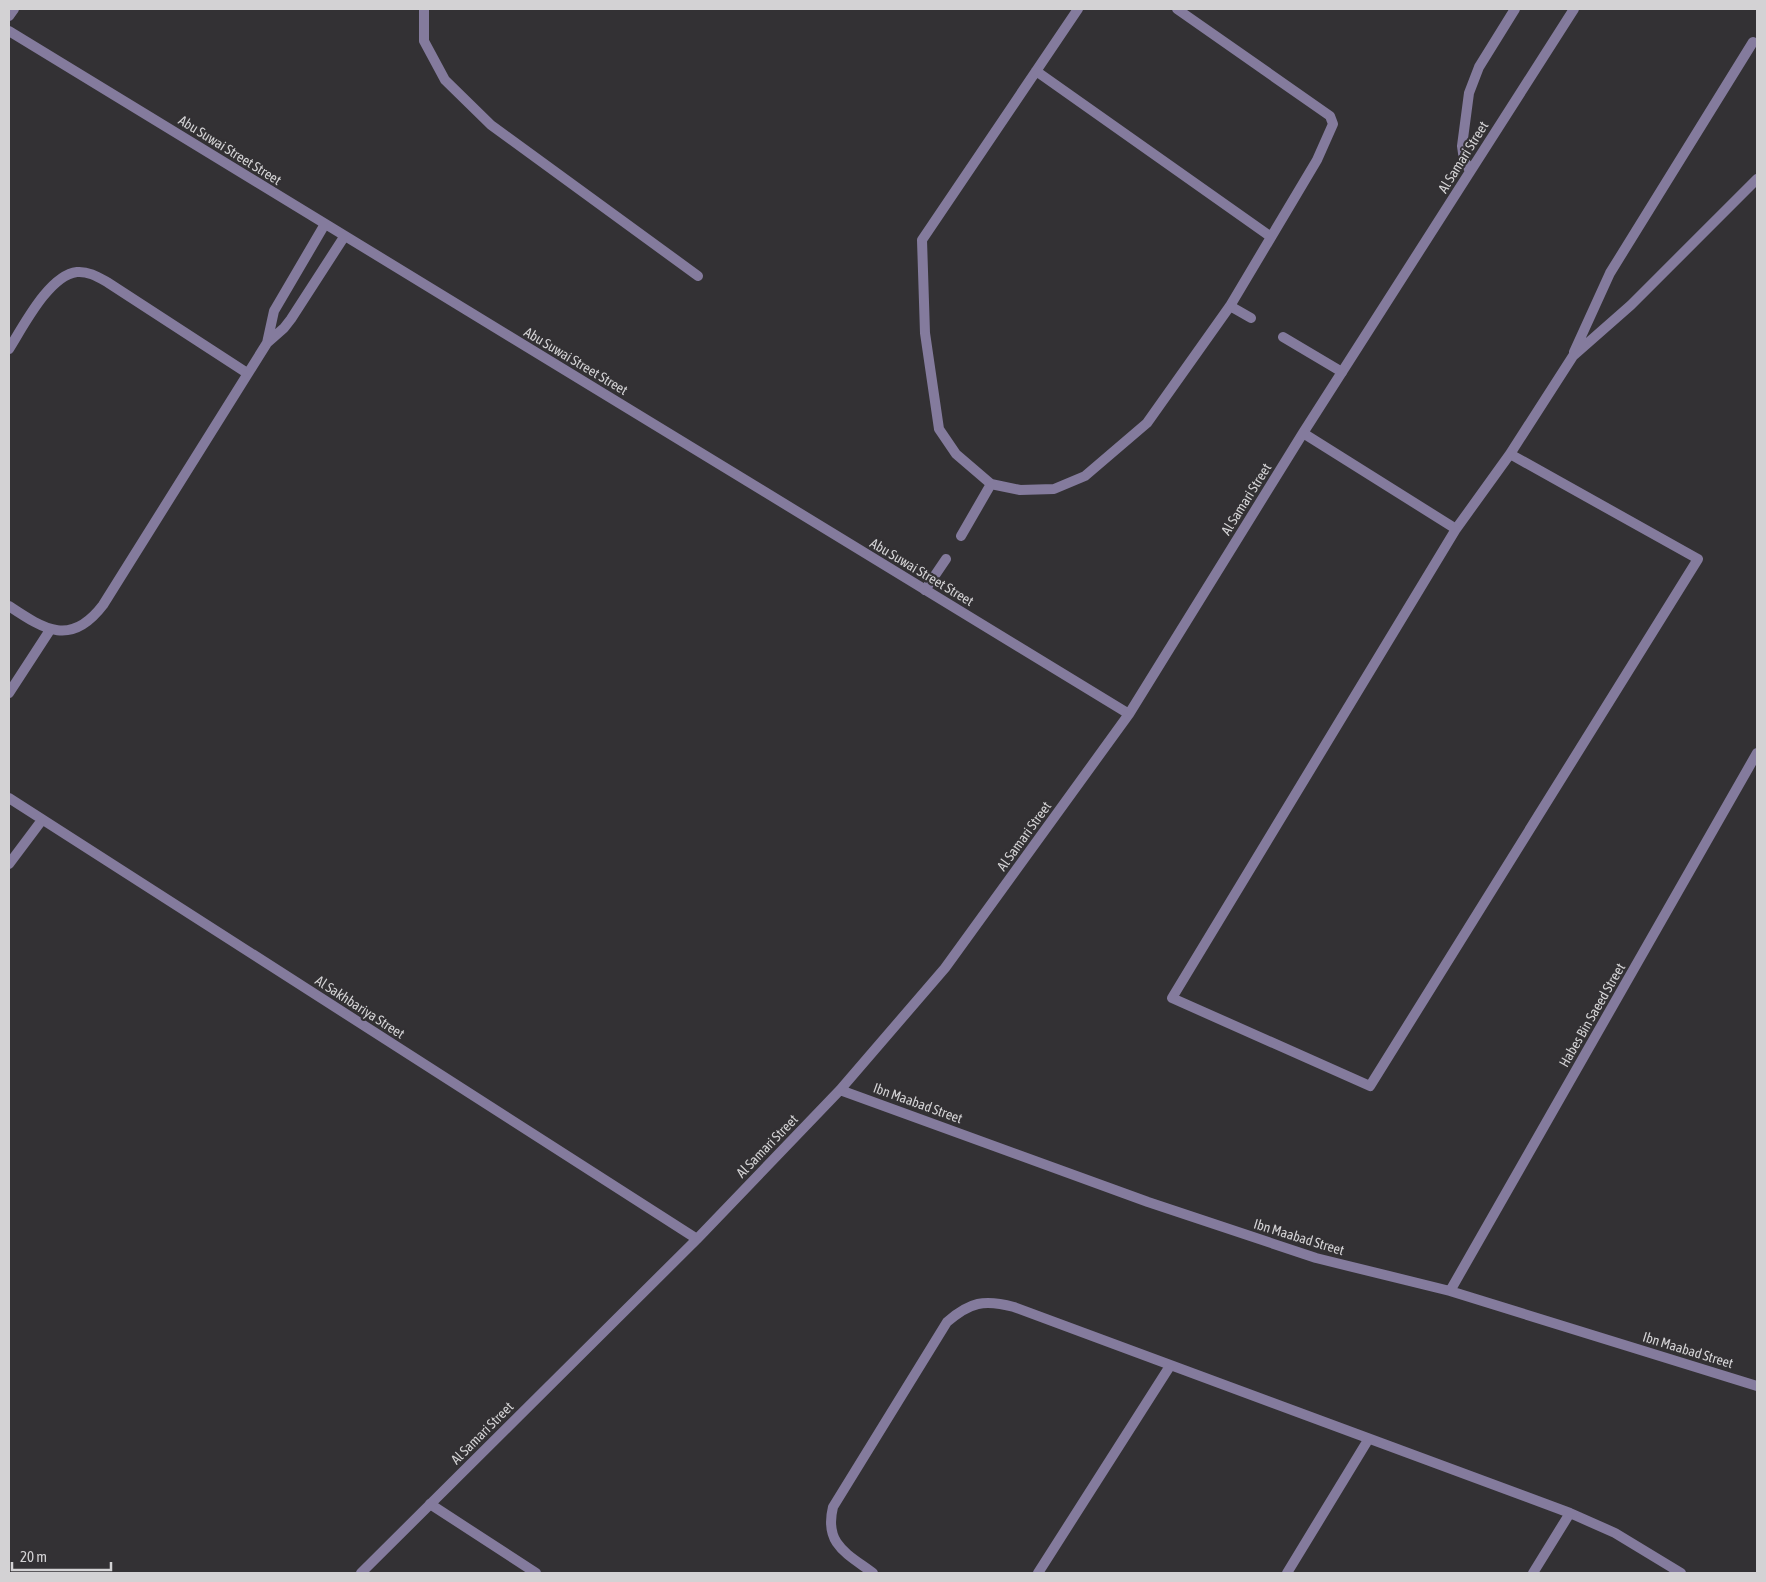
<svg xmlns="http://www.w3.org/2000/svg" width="1766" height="1582" font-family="'Asap Condensed',sans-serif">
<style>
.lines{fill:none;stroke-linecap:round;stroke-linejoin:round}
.service{stroke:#847b9d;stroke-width:10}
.minor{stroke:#847b9d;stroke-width:10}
.labels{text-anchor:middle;stroke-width:4.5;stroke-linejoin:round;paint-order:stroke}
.street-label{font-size:14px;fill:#d3d2d4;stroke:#333134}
</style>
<rect width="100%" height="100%" fill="#333134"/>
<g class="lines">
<path class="service" d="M424,9V41L445,80L491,125L698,276
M1078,9L922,240L925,333L939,429L956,454L991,484L1020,490L1054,489L1085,476L1147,423L1230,306L1317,160L1333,124L1330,116L1177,9
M1036,71L1271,237
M1230,306L1251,318
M1283,337L1342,372
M961,536L991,484
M925,590L946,559
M430,1504L536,1573"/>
<path class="minor" d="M9,16L14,9
M9,31L1129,714
M1470,171L1464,160L1462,146L1469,93L1479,67L1515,9
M267,343L274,311L325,224
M9,349C23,327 49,275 77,272C88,271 98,277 107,282L247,373
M1574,352L1610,273L1753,42
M1303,433L1456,529L1172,998L1370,1086L1698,559L1510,454L1456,529
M1510,454L1573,356L1631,305L1757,179
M9,606C45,630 71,647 103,605L267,343L284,328L291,319L344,237
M9,693L50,630
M9,798L697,1239
M9,864L42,820
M840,1090L1148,1202L1316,1258L1450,1291L1757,1386
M1450,1291L1757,753
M361,1573L697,1239L840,1090L945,968L1129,714L1303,433L1574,9
M873,1573C846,1553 824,1544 833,1507L947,1322C970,1302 984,1299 1014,1307L1570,1513L1615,1533L1681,1573
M1038,1573L1170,1366
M1287,1573L1368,1440
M1533,1573L1570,1513"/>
</g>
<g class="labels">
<g class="street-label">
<text transform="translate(230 150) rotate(32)" y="5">Abu Suwai Street Street</text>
<text transform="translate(1463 157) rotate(-58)" y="5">Al Samari Street</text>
<text transform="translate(576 361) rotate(31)" y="5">Abu Suwai Street Street</text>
<text transform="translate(1246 499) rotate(-58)" y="5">Al Samari Street</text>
<text transform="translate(922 572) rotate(31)" y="5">Abu Suwai Street Street</text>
<text transform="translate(1024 836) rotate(-54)" y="5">Al Samari Street</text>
<text transform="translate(360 1007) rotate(33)" y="5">Al Sakhbariya Street</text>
<text transform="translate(1592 1015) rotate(-60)" y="5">Habes Bin Saeed Street</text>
<text transform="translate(918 1103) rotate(20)" y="5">Ibn Maabad Street</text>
<text transform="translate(767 1146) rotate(-46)" y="5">Al Samari Street</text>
<text transform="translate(1299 1237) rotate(17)" y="5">Ibn Maabad Street</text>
<text transform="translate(1688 1350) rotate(17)" y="5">Ibn Maabad Street</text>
<text transform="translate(482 1433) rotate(-45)" y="5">Al Samari Street</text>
</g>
</g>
<rect width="1766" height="1582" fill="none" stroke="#d3d2d4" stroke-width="20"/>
<path d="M12 1562v8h99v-8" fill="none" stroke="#d3d2d4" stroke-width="2.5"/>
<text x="20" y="1562" font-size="15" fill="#d3d2d4" stroke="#333134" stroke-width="4" paint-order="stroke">20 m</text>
</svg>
